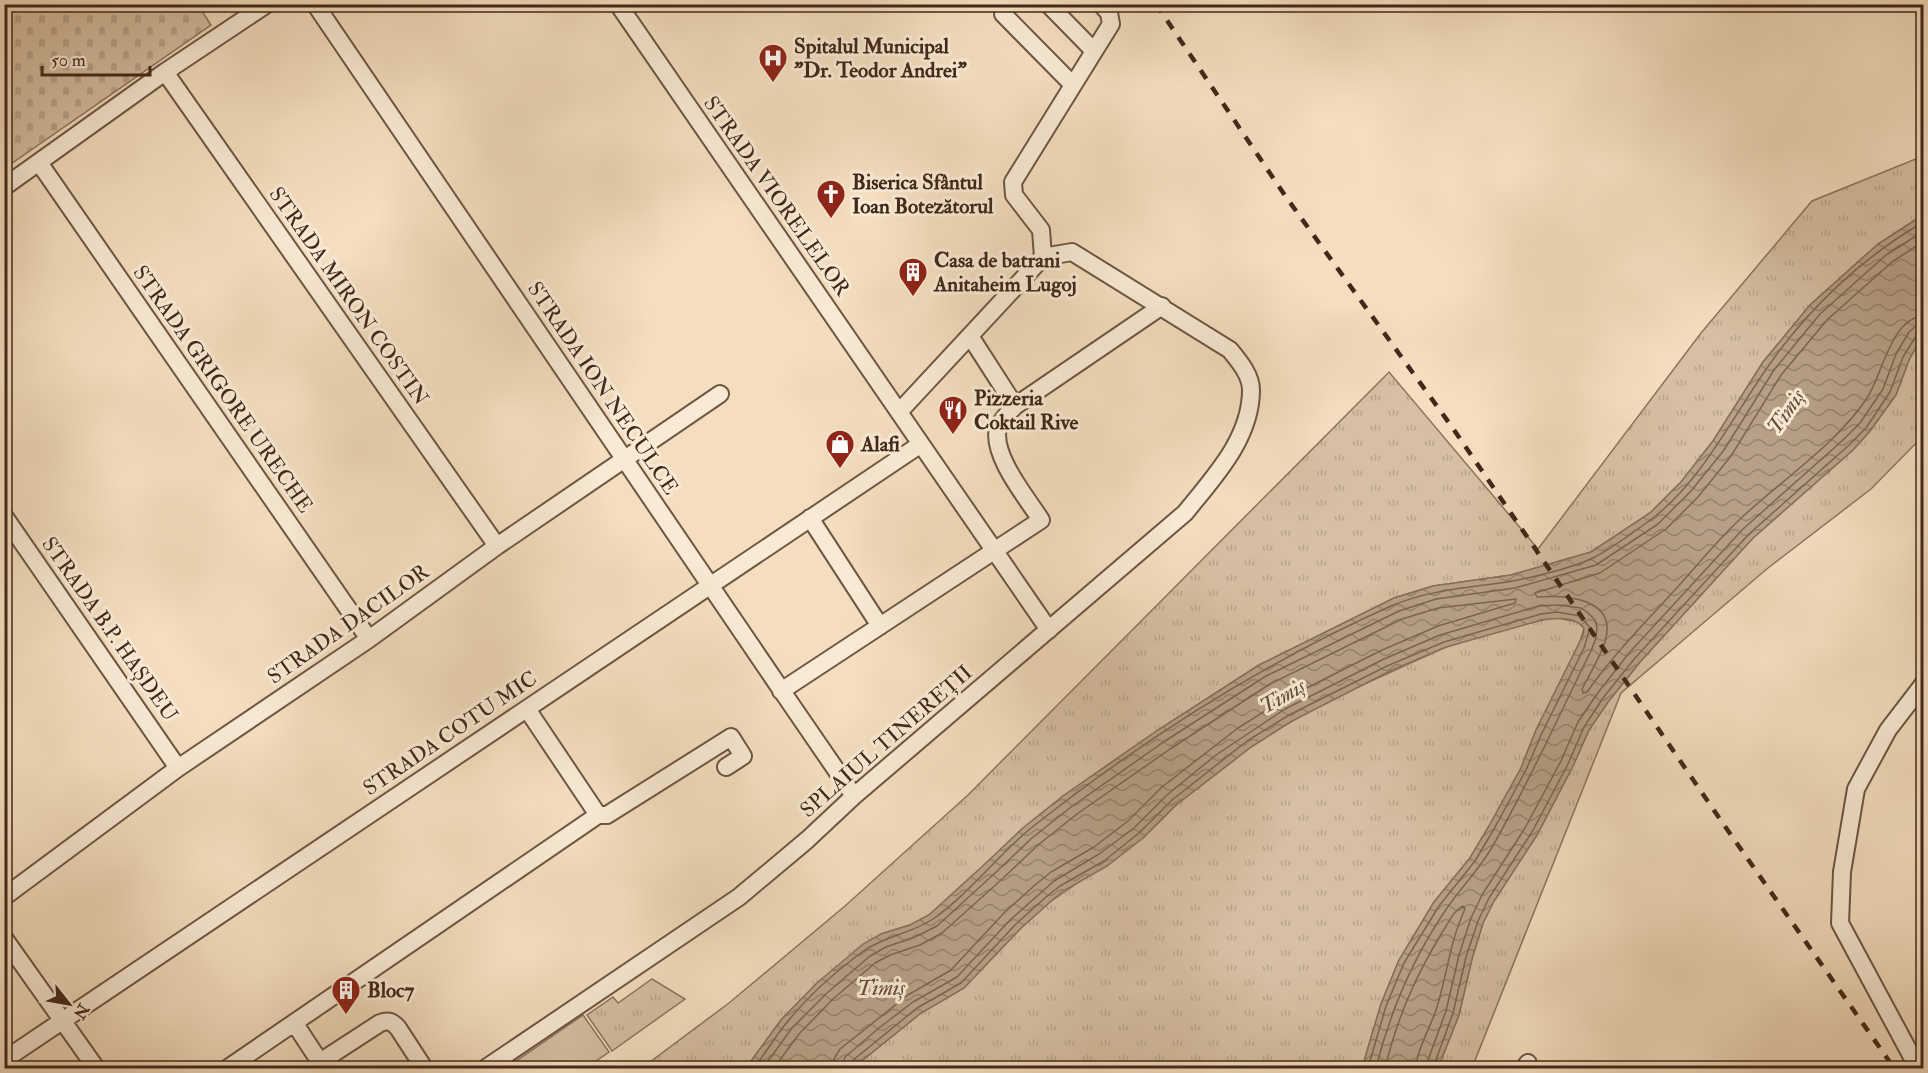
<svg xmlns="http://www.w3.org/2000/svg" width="1928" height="1073" font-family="'IM FELL Double Pica',serif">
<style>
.grass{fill:url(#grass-tufts);stroke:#8c745e;stroke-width:1.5}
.cemetery{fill:url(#cemetery-stones);stroke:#8c745e;stroke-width:1.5}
.pitch{fill:#d6bfa3;stroke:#8c745e;stroke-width:1.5}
.water{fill:url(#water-waves);stroke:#88705b;stroke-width:1.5}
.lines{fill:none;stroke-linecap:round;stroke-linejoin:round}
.shore{stroke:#7c6450;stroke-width:1.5}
.minor-casing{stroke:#6e5643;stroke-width:20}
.minor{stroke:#f8ead5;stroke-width:16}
.rail{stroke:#42281a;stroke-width:4.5;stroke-dasharray:10 10;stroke-linecap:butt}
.labels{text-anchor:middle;stroke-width:6;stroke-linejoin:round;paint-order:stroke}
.poi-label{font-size:21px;font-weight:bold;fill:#42281a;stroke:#f8ead5;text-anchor:start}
.street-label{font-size:21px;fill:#42281a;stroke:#f8ead5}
.water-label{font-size:22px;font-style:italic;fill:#654c3b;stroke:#f8ead5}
</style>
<defs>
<pattern id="grass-tufts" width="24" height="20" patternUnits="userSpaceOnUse" patternTransform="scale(1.5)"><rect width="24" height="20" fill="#d6bfa3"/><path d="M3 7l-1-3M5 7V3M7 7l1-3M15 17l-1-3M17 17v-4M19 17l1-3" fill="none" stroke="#b9a48c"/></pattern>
<pattern id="cemetery-stones" width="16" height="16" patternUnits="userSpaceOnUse" patternTransform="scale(1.5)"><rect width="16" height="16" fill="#d6bfa3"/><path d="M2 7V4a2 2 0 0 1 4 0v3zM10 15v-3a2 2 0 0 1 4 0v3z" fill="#b9a48c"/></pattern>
<pattern id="water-waves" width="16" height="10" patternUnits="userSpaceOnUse" patternTransform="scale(1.5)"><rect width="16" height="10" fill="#b7a087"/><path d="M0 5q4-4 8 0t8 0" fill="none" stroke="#96826e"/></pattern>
</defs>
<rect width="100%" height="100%" fill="#f4debf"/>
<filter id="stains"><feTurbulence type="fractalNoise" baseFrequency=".00333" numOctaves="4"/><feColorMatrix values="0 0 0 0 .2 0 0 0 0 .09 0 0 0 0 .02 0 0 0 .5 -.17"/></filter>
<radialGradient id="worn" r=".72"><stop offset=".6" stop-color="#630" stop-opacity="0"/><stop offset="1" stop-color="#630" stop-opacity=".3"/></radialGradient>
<path class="grass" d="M1923,156V215L1878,244L1810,305L1763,362L1713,441L1681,482L1650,513L1591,552L1511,575L1433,586L1394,598L1259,665L1158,730L1063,796L1023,828L985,864L929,915L910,925L881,934L817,983L781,1020L746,1068H642L729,1003L845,906L968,795L1389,372L1538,549L1701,333L1812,201Z
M1923,334V436L1871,489L1768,568L1621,693L1472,1068H1438L1459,1015L1472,959L1483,923L1494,901L1537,835L1573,766L1589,730L1608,702L1640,662L1753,538L1853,450L1870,431L1896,395L1909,360Z
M1557,618L1578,622L1584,628L1579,645L1536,730L1521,768L1489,826L1470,858L1434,902L1399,960L1381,1004L1362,1068H853L921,1013L964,988L1020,929L1050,902L1143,838L1176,805L1251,747L1292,721L1338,696L1446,647L1498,631L1542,620Z
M652,979L685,999L612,1051L587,1015L613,997L618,1003Z"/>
<path class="cemetery" d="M5,4L198,5L211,25L5,168Z"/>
<path class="pitch" d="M583,1015L609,1052L586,1068H506Z"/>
<path class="water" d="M1923,215V334L1909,360L1896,395L1870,431L1853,450L1753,538L1640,662L1608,702L1589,730L1573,766L1537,835L1494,901L1483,923L1472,959L1459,1015L1438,1068H1362L1381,1004L1399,960L1434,902L1470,858L1489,826L1521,768L1536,730L1583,635L1584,628C1574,616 1557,618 1542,620L1446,647L1390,671L1292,721L1251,747L1176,805L1143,838L1107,866L1063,891L1050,902L1020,929L964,988L921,1013L853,1068H746L781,1020L817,983L863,944L881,934L910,925L929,915L985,864L1023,828L1063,796L1158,730L1259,665L1394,598L1433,586L1511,575L1591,552L1650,513L1681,482L1713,441L1763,362L1810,305L1878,244Z"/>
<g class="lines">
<path class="shore" d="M1924,241L1892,262L1827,320L1781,375L1731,456L1698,497L1666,529L1600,573L1535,593L1537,597C1567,595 1618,598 1605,642C1599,659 1590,674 1582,689L1583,693L1587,692C1612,656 1644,624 1673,592C1695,568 1715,543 1738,521C1779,482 1836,445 1867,398C1882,376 1891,317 1924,316
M754,1068C764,1055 773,1040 784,1026C806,998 836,971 865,950C886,936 912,933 933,919C969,894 997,856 1031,828C1141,741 1263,663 1391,606C1428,590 1468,588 1507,582C1531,578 1572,568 1593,558C1613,548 1632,533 1649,521C1700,484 1732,418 1767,368C1806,311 1863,256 1924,222
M763,1068L792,1028L827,993L870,956L886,947L915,937L937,926L994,874L1032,838L1071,807L1165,741L1266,676L1399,611L1436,599L1515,588L1596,565L1658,524L1691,491L1724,450L1774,370L1820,314L1886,255L1924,231
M774,1068L799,1034L833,999L875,963L890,955L920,945L942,933L1000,881L1038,845L1077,814L1170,749L1270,684L1402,619L1438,608L1516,599L1515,603L1438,626L1380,651L1281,701L1238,728L1162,787L1128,821L1094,847L1051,872L1035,885L1004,913L951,970L908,995L840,1049L834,1059L833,1068
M842,1068L845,1057L879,1028L913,1002L957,977L1010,920L1054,881L1099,854L1134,828L1167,795L1216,755L1285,709L1384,659L1440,635L1539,606L1559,605L1581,608L1587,612L1595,620L1597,627L1596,638L1591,651C1558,717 1528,785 1491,849C1477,872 1459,890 1445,911C1412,960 1390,1012 1376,1068
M849,1068L852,1061L917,1008L961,983L1015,925L1046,897L1060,886L1104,861L1139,833L1172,800L1247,741L1289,715L1387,666L1444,642L1541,614L1557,612L1580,616L1590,628L1584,648L1542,733L1526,770L1494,829L1475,861L1439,906L1404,963L1386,1006L1368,1068
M1385,1068C1398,1016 1415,977 1443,931C1449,922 1454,910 1463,906L1465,909C1450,941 1447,975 1437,1007C1431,1027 1417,1048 1416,1068
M1425,1068L1446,1011L1459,955L1471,918L1482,895L1525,828L1561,761L1578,722L1597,694L1629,653L1743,529L1843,440L1860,423L1883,389L1896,354L1909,332L1916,326L1924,325
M1433,1068L1453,1013L1466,957L1478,921L1489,898L1532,832L1568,764L1584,727L1603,698L1635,658L1749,534L1848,446L1866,428L1890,392L1903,357L1916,336L1924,332"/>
<g class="minor-casing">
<path id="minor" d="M315,4C495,268 673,533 854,796
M618,4L1049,630
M1048,4L1094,51
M1003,14L1073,85
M165,72L497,546
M40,164L369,639
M4,187L165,72L267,4
M1043,257L1041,230L1014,195L1013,182L1111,24L1109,13L1101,4
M970,336L1015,406
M4,516L178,768
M810,518L880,626
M781,691L1041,520C1027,498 991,455 998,428C1001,420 1009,412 1015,406L1162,306
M527,709L598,815
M598,815H607L731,737L743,756L726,767
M4,897L178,768L369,639L497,546L720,394
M4,938L96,1068
M295,1024L324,1068
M4,1060L921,444
M320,1062L380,1023C388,1020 392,1021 398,1028L424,1068
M228,1068L598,815
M486,1068L739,897L807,840L854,796L1185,513C1213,478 1251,439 1251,390C1251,375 1239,361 1230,350L1072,252L1043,257L899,412
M1524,1068L1528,1063
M1918,1068L1840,923L1842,872L1856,789L1888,730L1924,683"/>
</g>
<use href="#minor" class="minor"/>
<path class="rail" d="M1156,4L1286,197L1452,427L1724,825L1894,1068"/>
</g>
<defs>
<g id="hospital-pin" transform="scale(1.5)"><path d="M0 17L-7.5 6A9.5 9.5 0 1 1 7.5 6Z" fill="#8f2418" stroke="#f8ead5"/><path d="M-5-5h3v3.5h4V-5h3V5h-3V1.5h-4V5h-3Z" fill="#fff"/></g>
<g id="church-pin" transform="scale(1.5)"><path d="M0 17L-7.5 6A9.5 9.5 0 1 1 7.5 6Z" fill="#8f2418" stroke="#f8ead5"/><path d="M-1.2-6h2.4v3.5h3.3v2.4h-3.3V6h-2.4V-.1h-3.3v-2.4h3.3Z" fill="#fff"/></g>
<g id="building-pin" transform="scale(1.5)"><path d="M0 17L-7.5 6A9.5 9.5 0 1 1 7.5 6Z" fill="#8f2418" stroke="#f8ead5"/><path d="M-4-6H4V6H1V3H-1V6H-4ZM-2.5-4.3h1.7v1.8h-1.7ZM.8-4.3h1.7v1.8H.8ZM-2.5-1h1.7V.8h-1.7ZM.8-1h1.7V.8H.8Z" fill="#fff"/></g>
<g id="restaurant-pin" transform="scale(1.5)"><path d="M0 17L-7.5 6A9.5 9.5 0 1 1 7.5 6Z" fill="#8f2418" stroke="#f8ead5"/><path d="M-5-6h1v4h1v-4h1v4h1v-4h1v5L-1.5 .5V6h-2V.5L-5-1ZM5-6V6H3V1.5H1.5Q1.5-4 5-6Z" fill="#fff"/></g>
<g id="shop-pin" transform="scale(1.5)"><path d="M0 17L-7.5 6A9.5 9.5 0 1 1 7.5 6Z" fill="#8f2418" stroke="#f8ead5"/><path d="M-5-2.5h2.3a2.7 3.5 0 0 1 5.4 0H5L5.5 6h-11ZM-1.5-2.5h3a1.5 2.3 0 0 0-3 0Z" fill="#fff"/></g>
</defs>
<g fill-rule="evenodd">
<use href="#hospital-pin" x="773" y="58"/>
<use href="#church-pin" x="831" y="194"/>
<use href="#building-pin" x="913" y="272"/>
<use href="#restaurant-pin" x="953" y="410"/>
<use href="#shop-pin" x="840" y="444"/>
<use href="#building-pin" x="346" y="990"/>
</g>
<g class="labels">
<g class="poi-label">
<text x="794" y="53">Spitalul Municipal<tspan x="794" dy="24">"Dr. Teodor Andrei"</tspan></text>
<text x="852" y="189">Biserica Sfântul<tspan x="852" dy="24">Ioan Botezătorul</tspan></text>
<text x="934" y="267">Casa de batrani<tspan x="934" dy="24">Anitaheim Lugoj</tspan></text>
<text x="974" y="405">Pizzeria<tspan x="974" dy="24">Coktail Rive</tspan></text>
<text x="861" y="451">Alafi</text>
<text x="367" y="997">Bloc7</text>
</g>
<g class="street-label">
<text transform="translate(777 196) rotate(55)" y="7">STRADA VIORELELOR</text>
<text transform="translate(349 296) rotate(55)" y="7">STRADA MIRON COSTIN</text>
<text transform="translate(603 388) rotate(56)" y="7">STRADA ION NECULCE</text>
<text transform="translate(223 389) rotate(55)" y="7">STRADA GRIGORE URECHE</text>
<text transform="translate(348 624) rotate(-35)" y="7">STRADA DACILOR</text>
<text transform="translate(110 629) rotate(55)" y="7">STRADA B.P. HAȘDEU</text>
<text transform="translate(450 733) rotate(-34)" y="7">STRADA COTU MIC</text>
<text transform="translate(886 741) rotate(-41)" y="7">SPLAIUL TINEREȚII</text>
</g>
<g class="water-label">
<text transform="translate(1785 411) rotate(-55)" y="8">Timiș</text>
<text transform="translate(1282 695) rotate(-30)" y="8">Timiș</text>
<text x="881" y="995">Timiș</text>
</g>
</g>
<rect width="1928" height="1073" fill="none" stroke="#f4debf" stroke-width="24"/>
<rect x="6" y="6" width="1916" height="1061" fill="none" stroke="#42281a" stroke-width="3"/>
<rect x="12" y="12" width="1904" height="1049" fill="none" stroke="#42281a" stroke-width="1.5"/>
<g transform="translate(69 1004) rotate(121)" stroke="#f8ead5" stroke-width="4.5" paint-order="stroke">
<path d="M0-4.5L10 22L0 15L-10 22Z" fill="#42281a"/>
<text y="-9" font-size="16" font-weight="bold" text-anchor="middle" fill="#42281a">N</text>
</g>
<path d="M42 66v9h108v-9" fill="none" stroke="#42281a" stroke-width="3"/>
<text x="51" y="66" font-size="18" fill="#42281a" stroke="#f8ead5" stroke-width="4.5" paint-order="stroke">50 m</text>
<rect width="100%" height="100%" filter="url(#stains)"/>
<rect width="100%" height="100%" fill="url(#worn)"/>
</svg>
